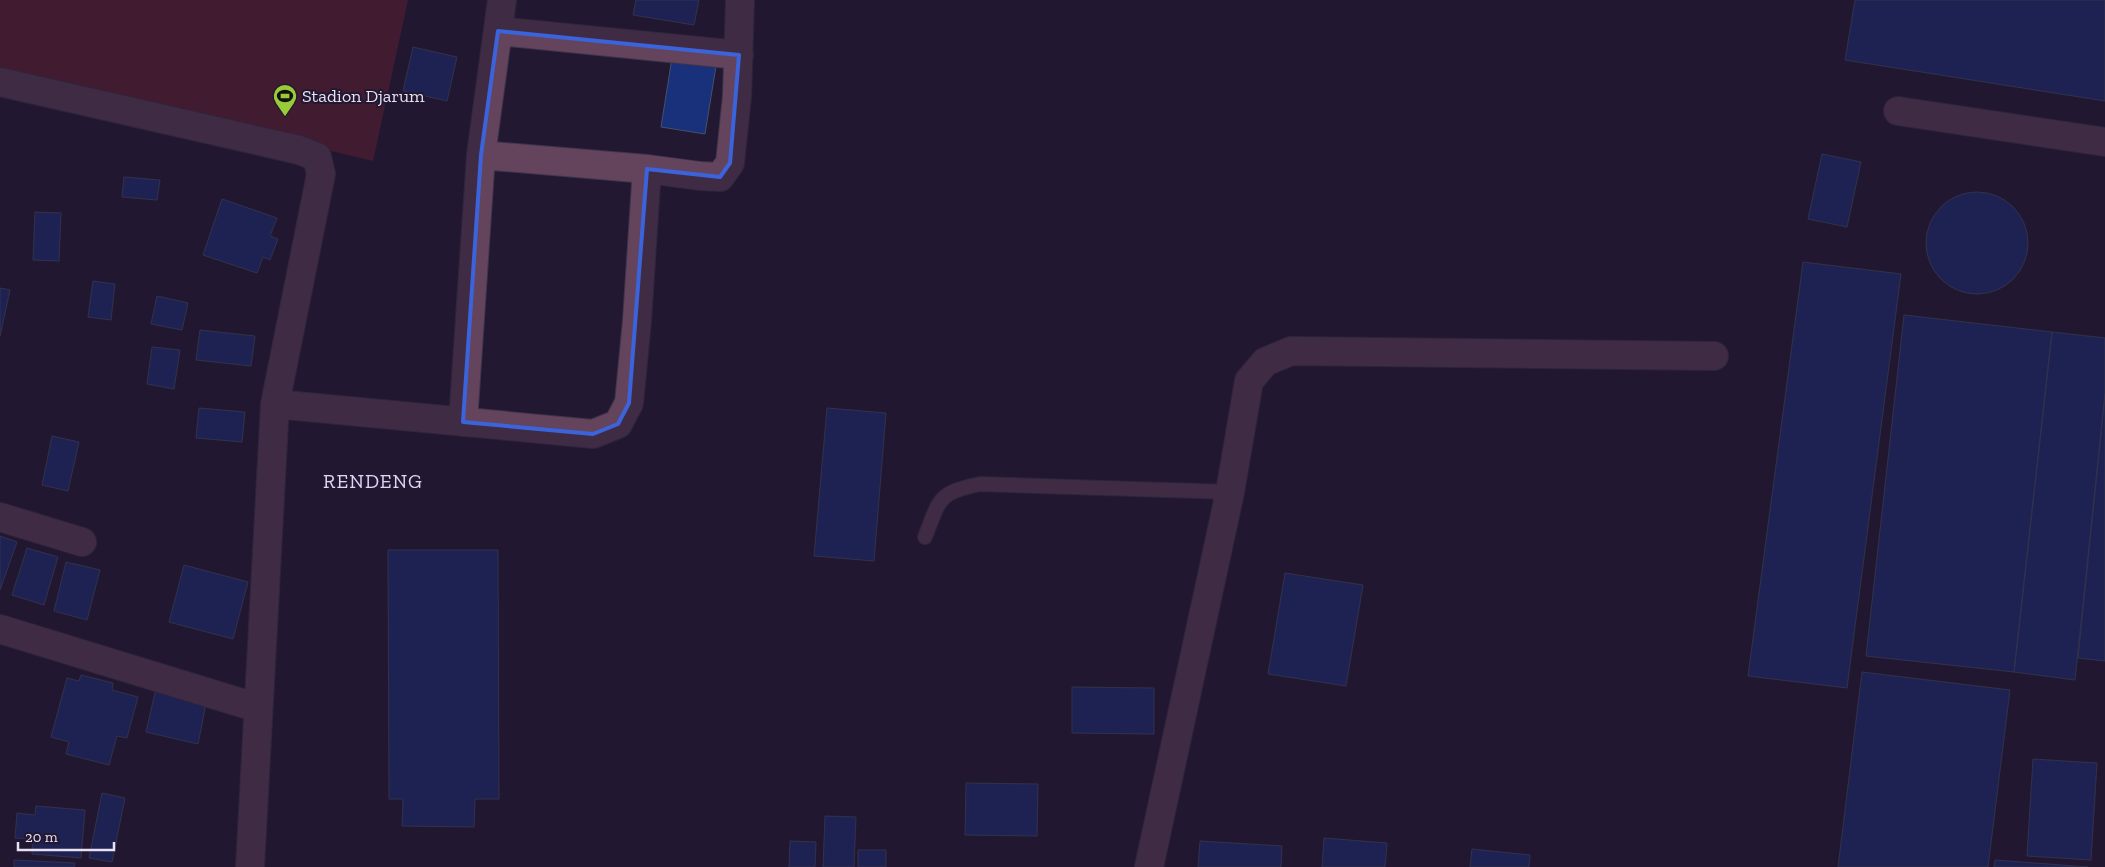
<svg xmlns="http://www.w3.org/2000/svg" width="2105" height="867" font-family="'Zilla Slab',serif">
<style>
.green{fill:#66212f}
.building{fill:#19307a;stroke:#45516c}
.lines{fill:none;stroke-linecap:round;stroke-linejoin:round}
.service-casing{stroke:#3e344c;stroke-width:16}
.minor-casing{stroke:#3e344c;stroke-width:30}
.service{stroke:#64435c;stroke-width:14}
.minor{stroke:#64435c;stroke-width:28}
.marked{fill:none;stroke:#3b64dc;stroke-width:4;stroke-linejoin:round}
.labels{text-anchor:middle;stroke-width:4;stroke-linejoin:round;paint-order:stroke}
.poi-label{font-size:18px;fill:#e7e1f3;stroke:#221831;text-anchor:start}
.quarter-label{font-size:20px;letter-spacing:1px;fill:#e1d5f7;stroke:#221831}
</style>
<rect width="100%" height="100%" fill="#221831"/>
<path class="green" d="M0,0H408L373,161L0,72Z"/>
<path class="building" d="M636,0H699L694,25L633,15Z
M1855,0H2105V101L1845,60Z
M413,47L457,57L447,101L403,91Z
M672,58L716,66L705,134L661,127Z
M1822,154L1861,162L1847,227L1808,219Z
M124,177L160,180L157,200L122,197Z
M1926 243a51 51 0 1 1 102 0a51 51 0 1 1-102 0Z
M222,199L277,218L270,236L278,239L270,260L263,257L257,273L203,255Z
M35,212L61,213L59,261L33,260Z
M1803,262L1901,274L1847,688L1748,676Z
M93,281L115,284L111,320L88,317Z
M0,288L10,290L0,336Z
M157,296L188,303L182,330L151,324Z
M1904,315L2052,332L2014,672L1866,656Z
M200,330L255,336L251,366L196,360Z
M2052,332L2105,338V394L2075,680L2014,672Z
M152,347L180,350L174,389L147,384Z
M2105,394V661L2078,658Z
M199,408L245,412L242,442L196,438Z
M827,408L886,413L874,561L814,556Z
M52,436L79,442L68,491L42,485Z
M0,536L17,542L0,590Z
M27,548L58,557L44,605L12,595Z
M388,550H498L499,799H475L474,827L402,826L403,799H389Z
M66,562L100,570L87,620L54,611Z
M184,565L248,582L233,639L169,622Z
M1285,573L1363,585L1346,686L1268,674Z
M1862,672L2010,690L1988,867H1838Z
M81,675L113,683L112,690L138,697L127,738L117,736L109,765L66,754L69,742L51,737L67,678L79,681Z
M1072,687L1154,688V734L1072,733Z
M156,688L207,699L198,744L146,732Z
M2033,759L2097,763L2091,860L2027,856Z
M966,783L1038,784L1037,836L965,835Z
M102,793L125,798L112,862L89,858Z
M36,806L85,810L81,858L32,854L33,839L15,838L17,813L35,815Z
M825,816L856,817L854,867H823Z
M1324,838L1387,843L1385,867H1322Z
M790,841L816,842L815,867H789Z
M1200,841L1282,846L1281,867H1198Z
M1472,849L1530,855L1529,867H1470Z
M858,850H886V867H858Z
M14,860L75,863L74,867H14Z
M1995,860L2088,867H1994Z"/>
<g class="lines">
<g class="service-casing">
<path id="service" d="M925,537C940,499 937,493 980,484L1230,492"/>
</g>
<g class="minor-casing">
<path id="minor" d="M498,31L739,55
M0,82L299,150L317,157L321,174L275,404L250,867
M1898,111L2105,142
M647,169L700,176L720,177L730,163L737,96L740,0
M275,404L593,434L618,424L629,403L637,321L647,169L481,155L502,0
M463,422L481,155
M0,517L82,542
M0,629L258,708
M1149,867L1230,492L1249,381L1265,362L1291,351L1714,356"/>
</g>
<use href="#service" class="service"/>
<use href="#minor" class="minor"/>
</g>
<path d="M0 0H2105V867H0ZM498,31L739,55L730,163L720,177L647,169L629,403L618,424L593,434L463,422L481,155Z" fill="#221831" fill-opacity=".55" fill-rule="evenodd"/>
<path class="marked" d="M498,31L739,55L730,163L720,177L647,169L629,403L618,424L593,434L463,422L481,155Z"/>
<defs>
<g id="stadium-pin" transform="scale(1.25)"><path d="M0 17L-7.5 6A9.5 9.5 0 1 1 7.5 6Z" fill="#98cb37" stroke="#221831"/><path d="M0-5a6.5 5 0 1 0 0 10a6.5 5 0 1 0 0-10ZM-3.5-1.8h7v3.6h-7Z" fill="#111"/></g>
</defs>
<g fill-rule="evenodd">
<use href="#stadium-pin" x="285" y="96"/>
</g>
<g class="labels">
<g class="poi-label">
<text x="302" y="102">Stadion Djarum</text>
</g>
<g class="quarter-label">
<text x="373" y="488">RENDENG</text>
</g>
</g>
<path d="M18 842v8h96v-8" fill="none" stroke="#e7e1f3" stroke-width="2.5"/>
<text x="25" y="842" font-size="15" fill="#e7e1f3" stroke="#221831" stroke-width="4" paint-order="stroke">20 m</text>
</svg>
